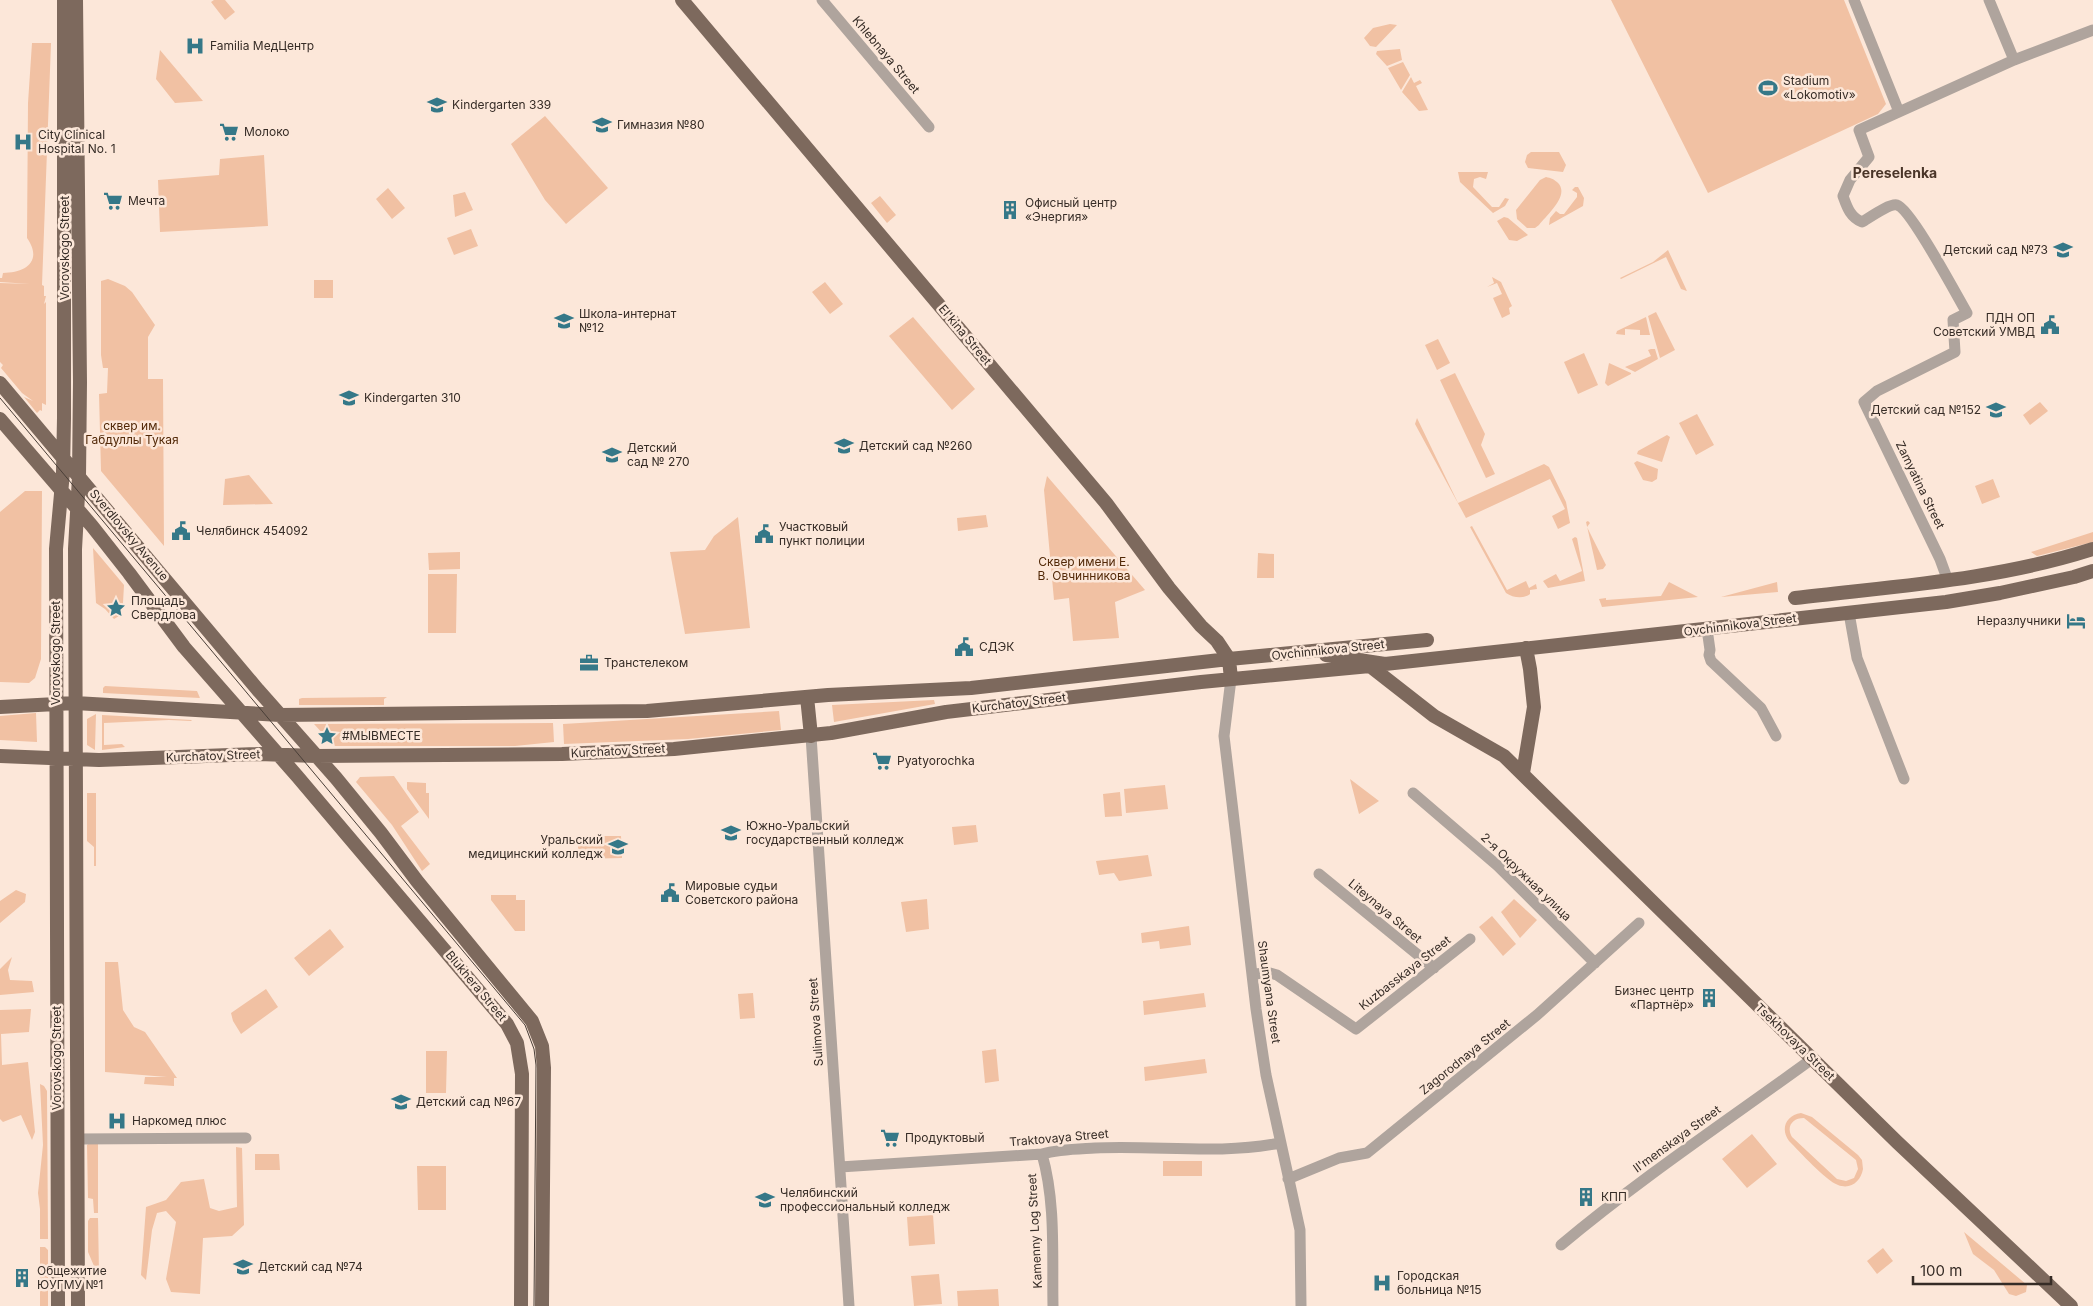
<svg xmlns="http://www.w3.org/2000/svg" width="2093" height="1306" font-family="Inter,sans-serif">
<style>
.green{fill:#f1c1a3;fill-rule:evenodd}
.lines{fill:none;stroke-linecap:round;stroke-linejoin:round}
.minor{stroke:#afa49d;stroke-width:11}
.major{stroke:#7d695d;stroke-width:14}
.tram{stroke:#4a3f38;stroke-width:1}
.labels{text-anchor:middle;stroke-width:5;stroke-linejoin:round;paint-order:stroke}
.poi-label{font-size:12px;fill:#362c26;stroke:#fce7d9;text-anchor:start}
.street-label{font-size:12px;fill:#362c26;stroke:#fce7d9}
.park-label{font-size:12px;fill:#522908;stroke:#fce7d9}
.neighbourhood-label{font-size:14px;font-weight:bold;fill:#4a3528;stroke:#fce7d9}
</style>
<rect width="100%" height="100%" fill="#fce7d9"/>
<path class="green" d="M214,0H225L235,12L225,20L211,2Z
M1611,0H1844L1886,104L1878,114L1708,193Z
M1390,24L1397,25L1376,47L1370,46L1364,38L1373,28Z
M32,43H51L42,285L44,286V296H46L44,304L46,302V405L42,403V411L40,410L37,413L24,397L33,401L22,393L1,368L3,365L0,362V283L30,284L0,282V278H2L3,273C26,273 43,261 27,238L28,103Z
M1400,49L1402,60L1387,66L1376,54L1377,51Z
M160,50L203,101L175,103L156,79Z
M1403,62L1410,75L1401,90L1388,68Z
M1411,77L1414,83L1420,80L1422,83L1416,86L1428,110L1419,111L1402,92Z
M545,116L608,188L566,224L545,200L511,144Z
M1531,152H1559L1566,165L1563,172L1528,168L1525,162L1527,155Z
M264,155L268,226L160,232L158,180L219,175L220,159Z
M1458,172H1488L1486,179L1480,177L1474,179L1473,187L1492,207H1499L1505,198L1509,199L1505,206L1493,213L1460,182Z
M1546,177C1551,178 1553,179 1557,182C1571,194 1548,214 1539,225L1535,228H1527L1517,219L1516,210L1540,180Z
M1575,187H1578L1584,198L1583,206L1549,225L1550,218L1556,211L1560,214H1564L1577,197V193L1572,190Z
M388,188L405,208L392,219L376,199Z
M465,192L473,210L455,217L453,195Z
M880,196L896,215L887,223L871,203Z
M1504,217L1508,218L1528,235L1517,241L1509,240L1497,221Z
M471,229L478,246L454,255L447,238Z
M1668,250L1687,291L1681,289L1666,257L1621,279L1620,278L1653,262Z
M1492,277L1501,282L1512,306L1509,308L1510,314L1502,318L1493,298L1502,294L1497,283L1487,287L1494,283Z
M108,279L125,286L132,292L155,325L148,337V379H163L164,546L101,471L99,394L107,393L108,368H103L101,355V281Z
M314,280H333V298H314Z
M825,282L843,304L830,314L812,292Z
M1656,312L1675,350L1660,358L1648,316Z
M913,317L975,389L952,410L889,336Z
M1646,317L1650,335H1640V330L1625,329V335L1616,334L1617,331Z
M1438,339L1450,363L1437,370L1425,345Z
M1651,349H1655L1658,359L1635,372L1625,367L1651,356L1648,350Z
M1584,353L1598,385L1578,394L1564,362Z
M1609,363L1631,373V374L1608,386L1605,383Z
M1455,373L1485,434L1481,445L1495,474L1486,478L1440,380Z
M2040,402L2048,411L2030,425L2023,415Z
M1697,414L1714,445L1696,455L1679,423Z
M1417,418L1458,503L1544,464L1549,467L1566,502L1570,523L1558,529L1552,516L1565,509L1550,479L1466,518L1415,424Z
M1667,435L1670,437L1662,462L1637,454L1638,451Z
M1637,461L1658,469L1657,479L1652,482L1643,480L1634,463Z
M249,475L273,504L223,505L225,479Z
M1047,476L1145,590L1115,602L1119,638L1073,641L1069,598L1054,600L1044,490Z
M1993,479L2000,497L1982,504L1975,486Z
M25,491H42L41,659L35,678L29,683L0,682V512Z
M986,515L988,527L958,531L957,518Z
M738,517L750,628L685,634L670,552L705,550L714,536Z
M1588,521L1590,523L1587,527L1606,565L1603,569L1597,570L1586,522Z
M1472,526L1507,590L1526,581L1529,588L1536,584L1537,589L1530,590V594C1524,599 1513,598 1506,593L1470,527Z
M2093,532V542L2037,556L2031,552Z
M1575,537L1577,538L1585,581L1548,588L1543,581L1556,574L1560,581L1582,571L1572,539Z
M93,548L124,585L123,603L119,616L114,619L105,609L96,603Z
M460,552V569L429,570L428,553Z
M1258,553L1274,554V578H1257Z
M428,574H457L456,633H428Z
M1669,582L1698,597L1602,607L1599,599L1606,598V600L1661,596Z
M1777,582L1778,592L1721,597Z
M105,686L197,691L200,698L103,693V688Z
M387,697L384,699V705H299V699L302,698Z
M934,700L935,704L834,722L832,705Z
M779,711L781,730L688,739L564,744L563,724Z
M36,713L37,742L0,740V716Z
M96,714L95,748V750L87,745V719Z
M102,715L192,720L191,721L169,720L104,723V745L122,744L125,747L102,750Z
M553,723L554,742L515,746H334L314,724Z
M394,776L419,812L401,826L430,864L422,871L392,825L356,782L360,777Z
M1350,779L1379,801L1359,814Z
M407,782L426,783V793H429V819L407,789Z
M1165,785L1168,809L1126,813L1124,789Z
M1120,792L1122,816L1105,817L1103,794Z
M87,793H96V866H94V847L87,841Z
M976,825L978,842L954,845L952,827Z
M578,836H621L622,858L578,859Z
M1148,855L1152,876L1119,881L1114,873L1099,875L1096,861Z
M16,890L26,894L25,902L0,923V901Z
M491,895H516V900H525V931H515L491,900Z
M927,899L929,929L906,932L901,902Z
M1514,899L1537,920L1520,938L1501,912Z
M1492,916L1516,944L1503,956L1479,927Z
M1189,926L1191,945L1160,949L1159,941L1142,943L1141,933Z
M330,929L344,947L309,976L294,958Z
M12,957L8,970L10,980L32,981L34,992L0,995V969Z
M105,962H118L123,1010L134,1027L145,1032L177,1078H174V1086L144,1084L145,1077H167L105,1072Z
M266,989L278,1007L241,1034L233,1021L231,1013Z
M753,993L755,1018L740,1019L738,994Z
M1204,993L1206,1007L1144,1015L1143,1001Z
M31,1009L29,1032L1,1034L2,1065L28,1062L35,1132L32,1140L21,1115L3,1122L0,1119V1010Z
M996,1049L999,1081L985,1083L982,1051Z
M426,1051H447L446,1093H426Z
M1205,1059L1207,1073L1145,1081L1144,1067Z
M40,1084L44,1086L47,1091L48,1239H40V1209L38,1193L43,1145Z
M1801,1113L1812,1117L1858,1155L1862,1160L1863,1169C1861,1181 1851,1190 1838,1185C1825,1180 1800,1152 1789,1141C1780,1129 1786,1115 1801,1113ZM1804,1118L1856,1160L1858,1169L1854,1178L1846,1181L1837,1179L1792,1137C1786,1127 1792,1118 1804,1118Z
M1752,1134L1777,1164L1747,1188L1722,1159Z
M98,1142V1213H94L93,1199L88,1198L87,1145L89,1143Z
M236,1147L242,1148L244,1225L232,1236L203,1238L200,1294L171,1292L166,1279L176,1222L166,1211L157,1213L152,1230L146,1280L141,1275L146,1207L166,1200L181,1182L204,1179L210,1208L219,1211L237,1207Z
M255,1154H279L280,1170H255Z
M1163,1161H1202V1176H1163Z
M417,1166H446V1210H418Z
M933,1215L935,1244L909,1246L907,1217Z
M90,1218H98L99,1272L97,1273L88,1252V1221Z
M1964,1232L2027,1285L2026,1292L2016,1296L2009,1294L1994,1270L1973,1254Z
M40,1247H45L48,1250V1306H40Z
M1883,1248L1893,1261L1877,1274L1867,1261Z
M939,1274L942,1304L914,1306L911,1276Z
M998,1289L999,1306H958L957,1291Z"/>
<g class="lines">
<path class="minor" d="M822,0L929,127
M1854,0L1899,112
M1989,0L2014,60
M1948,581L1940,559L1864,402L1877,391L1955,352L1953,320L1967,313C1957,296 1911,209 1897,205C1890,203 1869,218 1862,222C1850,217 1847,207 1843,196L1850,180L1869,157L1859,130L2014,60L2093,30
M1849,613L1857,658L1904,779
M1707,629L1710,650L1709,655L1711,661L1761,708L1776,736
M1231,679L1224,736L1232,803L1256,1009L1266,1075L1300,1230L1301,1306
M811,736L849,1306
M1413,793L1498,866L1595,963
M1319,874L1434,968
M1252,974L1270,973L1277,975L1356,1029L1470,939
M77,1139L246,1138
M1042,1154C1056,1203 1052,1256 1053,1306
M840,1167L1042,1154C1059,1149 1077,1149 1095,1148C1157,1145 1219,1155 1280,1143
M1288,1179L1339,1158L1367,1153L1537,1015L1639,923
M1561,1245C1641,1178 1728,1120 1812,1059"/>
<path class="major" d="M76,0L80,382L79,477L75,549L78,1306
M682,0L1106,503L1169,588L1201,626L1217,641L1229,659L1231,679
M0,383L258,690L336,778L381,833L417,881L532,1021L542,1046L544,1068L542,1306
M0,419L92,526L129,573L184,647L297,776L507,1024L517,1043L522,1074L521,1306
M1795,598C1895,586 1997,580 2093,549
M1326,655L1385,664L1622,638L1946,602L2000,593L2074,577L2093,571
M807,697L811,736
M0,707L75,703L280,715L647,711L828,695L971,688L1229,659L1427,640
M0,756L99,760L259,754L316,756L562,754L674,749L831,733L946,712L1201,682L1370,666L1434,716L1504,756L1897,1142L2071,1306
M1523,773L1534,707L1530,669L1526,648
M58,1306L56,549L63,472L64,418V0"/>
<path class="tram" d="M0,398L525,1025L534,1049L536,1065L534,1306"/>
</g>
<defs>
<g id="hospital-bare" transform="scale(1.5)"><path d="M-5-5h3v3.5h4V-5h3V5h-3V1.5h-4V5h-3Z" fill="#357888" stroke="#fce7d9" stroke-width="2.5" paint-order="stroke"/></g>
<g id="stadium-bare" transform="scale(1.5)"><path d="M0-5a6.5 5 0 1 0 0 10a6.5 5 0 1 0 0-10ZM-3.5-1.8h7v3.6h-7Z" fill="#357888" stroke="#fce7d9" stroke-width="2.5" paint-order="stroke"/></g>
<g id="school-bare" transform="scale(1.5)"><path d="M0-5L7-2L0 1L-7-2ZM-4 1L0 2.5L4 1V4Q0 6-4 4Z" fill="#357888" stroke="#fce7d9" stroke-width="2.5" paint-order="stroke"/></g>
<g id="supermarket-bare" transform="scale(1.5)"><path d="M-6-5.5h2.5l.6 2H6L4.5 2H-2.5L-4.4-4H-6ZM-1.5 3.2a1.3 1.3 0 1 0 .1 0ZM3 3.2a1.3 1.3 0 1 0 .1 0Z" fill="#357888" stroke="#fce7d9" stroke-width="2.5" paint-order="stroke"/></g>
<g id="building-bare" transform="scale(1.5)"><path d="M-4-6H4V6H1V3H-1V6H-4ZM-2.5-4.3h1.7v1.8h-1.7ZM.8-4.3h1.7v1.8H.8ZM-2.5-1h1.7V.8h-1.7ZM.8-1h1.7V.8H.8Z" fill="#357888" stroke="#fce7d9" stroke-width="2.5" paint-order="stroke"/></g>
<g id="civic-bare" transform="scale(1.5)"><path d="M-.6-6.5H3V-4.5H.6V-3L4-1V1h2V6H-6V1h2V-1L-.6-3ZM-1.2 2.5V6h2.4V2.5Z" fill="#357888" stroke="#fce7d9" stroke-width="2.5" paint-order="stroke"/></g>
<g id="sight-bare" transform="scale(1.5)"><path d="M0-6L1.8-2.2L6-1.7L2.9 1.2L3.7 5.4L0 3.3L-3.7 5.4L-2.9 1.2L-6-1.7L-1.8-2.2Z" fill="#357888" stroke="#fce7d9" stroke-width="2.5" paint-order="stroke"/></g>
<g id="hotel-bare" transform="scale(1.5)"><path d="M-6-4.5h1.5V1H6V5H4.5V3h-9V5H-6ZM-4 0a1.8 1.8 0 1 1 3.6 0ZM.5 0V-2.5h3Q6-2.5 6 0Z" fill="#357888" stroke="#fce7d9" stroke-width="2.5" paint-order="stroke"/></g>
<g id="office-bare" transform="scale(1.5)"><path d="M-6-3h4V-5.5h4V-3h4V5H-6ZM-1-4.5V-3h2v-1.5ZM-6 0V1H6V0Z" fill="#357888" stroke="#fce7d9" stroke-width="2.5" paint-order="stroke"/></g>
<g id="university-bare" transform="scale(1.5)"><path d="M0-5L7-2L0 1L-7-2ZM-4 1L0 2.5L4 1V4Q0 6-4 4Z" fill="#357888" stroke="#fce7d9" stroke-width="2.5" paint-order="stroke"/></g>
</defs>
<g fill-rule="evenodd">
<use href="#hospital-bare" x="195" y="46"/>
<use href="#stadium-bare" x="1768" y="88"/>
<use href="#school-bare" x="437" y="105"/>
<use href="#school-bare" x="602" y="125"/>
<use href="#supermarket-bare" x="229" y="132"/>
<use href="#hospital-bare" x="23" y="142"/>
<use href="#supermarket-bare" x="113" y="201"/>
<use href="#building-bare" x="1010" y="210"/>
<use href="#school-bare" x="2063" y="250"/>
<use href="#school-bare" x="564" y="321"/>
<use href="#civic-bare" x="2050" y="325"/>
<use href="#school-bare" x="349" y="398"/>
<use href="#school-bare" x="1996" y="410"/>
<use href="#school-bare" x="844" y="446"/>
<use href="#school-bare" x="612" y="455"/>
<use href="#civic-bare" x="181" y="531"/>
<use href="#civic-bare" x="764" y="534"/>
<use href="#sight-bare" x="116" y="608"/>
<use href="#hotel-bare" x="2076" y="621"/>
<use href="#civic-bare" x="964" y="647"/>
<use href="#office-bare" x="589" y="663"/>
<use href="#sight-bare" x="327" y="736"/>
<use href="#supermarket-bare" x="882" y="761"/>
<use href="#university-bare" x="731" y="833"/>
<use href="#university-bare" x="618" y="847"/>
<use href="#civic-bare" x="670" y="893"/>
<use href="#building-bare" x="1709" y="998"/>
<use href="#school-bare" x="401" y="1102"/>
<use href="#hospital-bare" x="117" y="1121"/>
<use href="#supermarket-bare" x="890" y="1138"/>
<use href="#building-bare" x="1586" y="1197"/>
<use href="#university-bare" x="765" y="1200"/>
<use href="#school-bare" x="243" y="1267"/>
<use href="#building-bare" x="22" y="1278"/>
<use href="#hospital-bare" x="1382" y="1283"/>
</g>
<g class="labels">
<g class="poi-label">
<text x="210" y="50">Familia МедЦентр</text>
<text x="1783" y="85">Stadium<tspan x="1783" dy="14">«Lokomotiv»</tspan></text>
<text x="452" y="109">Kindergarten 339</text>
<text x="617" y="129">Гимназия №80</text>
<text x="244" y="136">Молоко</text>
<text x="38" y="139">City Clinical<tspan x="38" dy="14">Hospital No. 1</tspan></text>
<text x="128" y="205">Мечта</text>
<text x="1025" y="207">Офисный центр<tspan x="1025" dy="14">«Энергия»</tspan></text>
<text x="2048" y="254" text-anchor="end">Детский сад №73</text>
<text x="579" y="318">Школа-интернат<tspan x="579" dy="14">№12</tspan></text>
<text x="2035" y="322" text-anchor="end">ПДН ОП<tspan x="2035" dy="14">Советский УМВД</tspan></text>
<text x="364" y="402">Kindergarten 310</text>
<text x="1981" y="414" text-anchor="end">Детский сад №152</text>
<text x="859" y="450">Детский сад №260</text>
<text x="627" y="452">Детский<tspan x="627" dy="14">сад № 270</tspan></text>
<text x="779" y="531">Участковый<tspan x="779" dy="14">пункт полиции</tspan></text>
<text x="196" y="535">Челябинск 454092</text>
<text x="131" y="605">Площадь<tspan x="131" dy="14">Свердлова</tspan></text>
<text x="2061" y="625" text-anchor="end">Неразлучники</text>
<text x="979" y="651">СДЭК</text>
<text x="604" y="667">Транстелеком</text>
<text x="342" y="740">#МЫВМЕСТЕ</text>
<text x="897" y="765">Pyatyorochka</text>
<text x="746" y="830">Южно-Уральский<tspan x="746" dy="14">государственный колледж</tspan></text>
<text x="603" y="844" text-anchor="end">Уральский<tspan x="603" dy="14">медицинский колледж</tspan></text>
<text x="685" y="890">Мировые судьи<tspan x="685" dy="14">Советского района</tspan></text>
<text x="1694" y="995" text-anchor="end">Бизнес центр<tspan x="1694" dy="14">«Партнёр»</tspan></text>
<text x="416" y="1106">Детский сад №67</text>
<text x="132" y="1125">Наркомед плюс</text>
<text x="905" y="1142">Продуктовый</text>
<text x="780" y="1197">Челябинский<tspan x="780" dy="14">профессиональный колледж</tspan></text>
<text x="1601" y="1201">КПП</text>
<text x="258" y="1271">Детский сад №74</text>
<text x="37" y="1275">Общежитие<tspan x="37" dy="14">ЮУГМУ №1</tspan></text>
<text x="1397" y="1280">Городская<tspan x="1397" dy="14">больница №15</tspan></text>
</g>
<g class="street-label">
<text transform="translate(886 55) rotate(50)" y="4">Khlebnaya Street</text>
<text transform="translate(65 248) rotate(-90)" y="4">Vorovskogo Street</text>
<text transform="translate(965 335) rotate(50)" y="4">El'kina Street</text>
<text transform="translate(1920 485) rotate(64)" y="4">Zamyatina Street</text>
<text transform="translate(129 535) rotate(50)" y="4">Sverdlovsky Avenue</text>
<text transform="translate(1740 625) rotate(-7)" y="4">Ovchinnikova Street</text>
<text transform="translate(1328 650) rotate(-6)" y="4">Ovchinnikova Street</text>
<text transform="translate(56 653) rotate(-90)" y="4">Vorovskogo Street</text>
<text transform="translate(1019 703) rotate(-7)" y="4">Kurchatov Street</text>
<text transform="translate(618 751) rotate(-3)" y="4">Kurchatov Street</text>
<text transform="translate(213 756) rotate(-2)" y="4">Kurchatov Street</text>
<text transform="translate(1526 877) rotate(44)" y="4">2-я Окружная улица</text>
<text transform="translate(1385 911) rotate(40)" y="4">Liteynaya Street</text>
<text transform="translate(1405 973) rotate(-38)" y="4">Kuzbasskaya Street</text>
<text transform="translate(476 986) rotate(50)" y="4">Blukhera Street</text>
<text transform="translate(1269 992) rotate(82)" y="4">Shaumyana Street</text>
<text transform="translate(816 1022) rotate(-94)" y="4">Sulimova Street</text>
<text transform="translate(1795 1042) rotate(44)" y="4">Tsekhovaya Street</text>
<text transform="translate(1465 1057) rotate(-39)" y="4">Zagorodnaya Street</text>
<text transform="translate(57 1058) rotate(-90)" y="4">Vorovskogo Street</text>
<text transform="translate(1059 1138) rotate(-5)" y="4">Traktovaya Street</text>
<text transform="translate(1677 1139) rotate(-36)" y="4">Il'menskaya Street</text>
<text transform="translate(1035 1231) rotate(-93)" y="4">Kamenny Log Street</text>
</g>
<g class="park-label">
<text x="132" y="430">сквер им.<tspan x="132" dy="14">Габдуллы Тукая</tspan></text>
<text x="1084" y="566">Сквер имени Е.<tspan x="1084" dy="14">В. Овчинникова</tspan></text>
</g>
<g class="neighbourhood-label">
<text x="1895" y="178">Pereselenka</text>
</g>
</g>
<path d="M1913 1276v8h138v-8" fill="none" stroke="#362c26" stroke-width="2.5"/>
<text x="1920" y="1276" font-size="15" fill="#362c26" stroke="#fce7d9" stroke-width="4" paint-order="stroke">100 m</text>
</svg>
